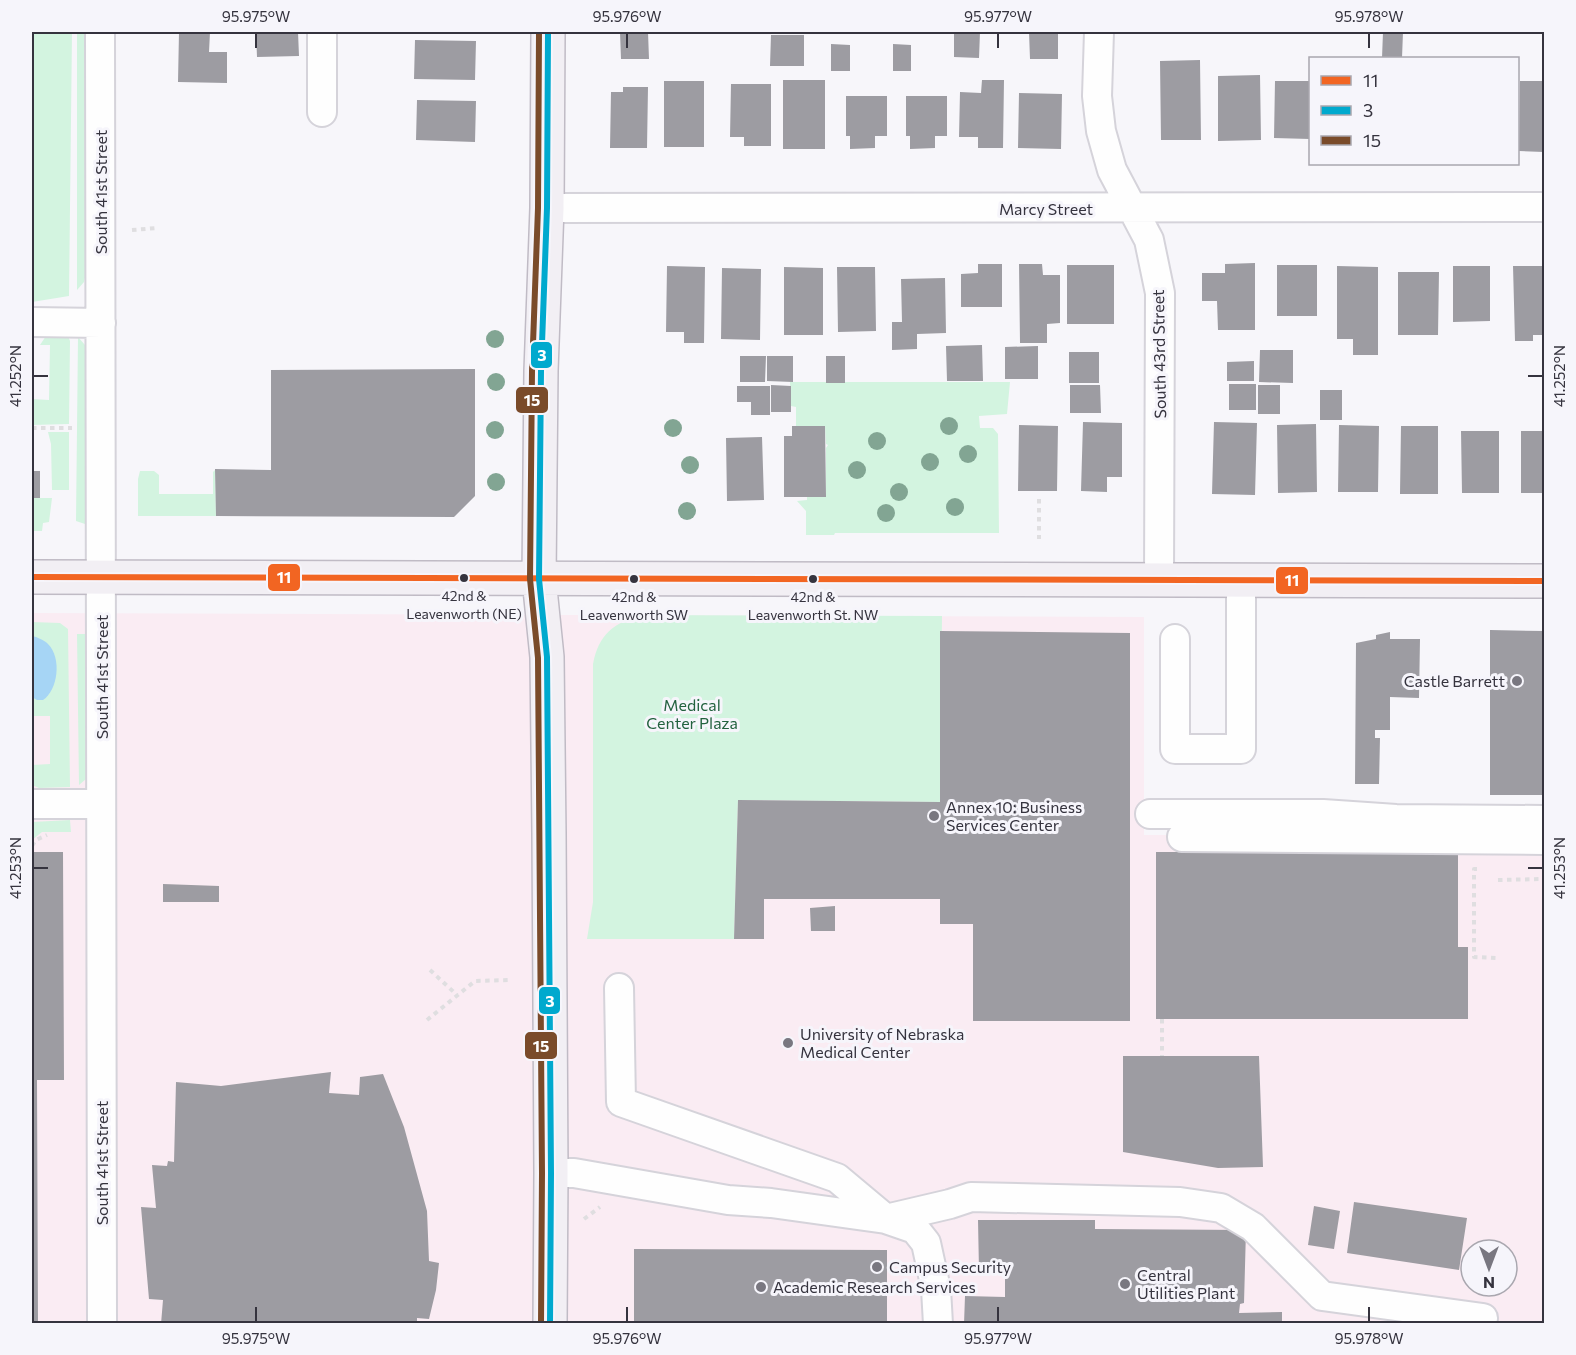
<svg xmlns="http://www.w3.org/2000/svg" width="1576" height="1355" font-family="Commissioner,sans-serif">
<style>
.education{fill:#faecf3;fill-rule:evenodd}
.green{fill:#d3f4e0}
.water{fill:#a6d5f5}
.building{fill:#9d9ca2}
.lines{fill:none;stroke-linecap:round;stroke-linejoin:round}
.minor-casing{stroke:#d5d3da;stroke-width:32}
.major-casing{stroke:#c0bbc5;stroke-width:36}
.path{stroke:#dfdee0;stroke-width:4;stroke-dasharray:4.5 4.5;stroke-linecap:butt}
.minor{stroke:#fefefe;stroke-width:28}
.major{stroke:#f2eff4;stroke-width:33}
.bus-1-casing{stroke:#f6f5fb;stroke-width:10}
.bus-2-casing{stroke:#f6f5fb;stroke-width:10}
.bus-3-casing{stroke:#f6f5fb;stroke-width:10}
.bus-1{stroke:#f26522;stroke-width:6}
.bus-2{stroke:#00a9ce;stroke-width:6}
.bus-3{stroke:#7a4b2a;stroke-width:6}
.tree{fill:#82a593}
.ticks{fill:none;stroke:#35333e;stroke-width:2}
.bus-dot{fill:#35333e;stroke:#f6f5fb;stroke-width:2}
.poi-dot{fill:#797780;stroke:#f6f5fb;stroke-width:2}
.labels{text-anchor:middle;stroke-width:6;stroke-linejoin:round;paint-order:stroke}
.bus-label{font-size:14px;fill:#35333e;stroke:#f6f5fb}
.street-label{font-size:16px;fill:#35333e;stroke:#f6f5fb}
.poi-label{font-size:16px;fill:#35333e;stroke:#f6f5fb;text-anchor:start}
.park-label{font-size:16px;fill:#23623f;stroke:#f6f5fb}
.line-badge{stroke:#f6f5fb;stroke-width:2}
.badge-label{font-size:16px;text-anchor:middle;font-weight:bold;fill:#fff}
.neatline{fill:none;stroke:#35333e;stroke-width:2}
.ticks-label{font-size:15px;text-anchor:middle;fill:#35333e}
</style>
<rect width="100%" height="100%" fill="#f7f6fa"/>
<path class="education" d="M32,613L1144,617V835H1544V1323L32,1324ZM1471,1250H1507V1286H1471Z"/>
<path class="green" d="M32,32H72L69,296L32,302Z
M77,32H86V273L84,282L77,290Z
M46,336H68L70,341L69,424L32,425V399L49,400L50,345H40Z
M78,337L85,345V524L76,521Z
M790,382H1010L1007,414L979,416L980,428H993L998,434L999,533H835L834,535H806V511L797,501L807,500V497H826V448L828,445L826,444L825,426H796V407L791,406Z
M48,432H69V490H52L51,444Z
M215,470L216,516H138V479L140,471H154L159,475V494H213V472Z
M32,498H52L49,522L43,523L42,531H32Z
M643,615L942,616L940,802L738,800L734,939H587L593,902V664C599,634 613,623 643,615Z
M32,622L60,623L68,629L70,787L39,788L32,785V765L50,764V716H32Z
M77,634H85L86,779L79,785Z
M70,820L71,832H42L32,840V822Z"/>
<path class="water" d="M32,636C37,637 44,640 48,644C62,658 58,690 43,700H37L32,697Z"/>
<path class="building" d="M179,32H210L209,52H227V83L178,82Z
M256,32H298L299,56L257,57Z
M620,32H648L649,59H621Z
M954,32H980L979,58L954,57Z
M1029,32H1058V59H1030Z
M1383,32H1403L1402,58H1382Z
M771,35H804V66H770Z
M415,40L476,41L475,80L414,79Z
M831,44L850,45V71H831Z
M893,44L911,45V71H893Z
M1200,60L1201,140H1161L1160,61Z
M1260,75L1261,140L1218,141V76Z
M783,80H825V149H783Z
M982,80H1004L1003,148H978V137H959L960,92L981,93Z
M664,81H704V147H664Z
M1275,81H1310V139L1274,138Z
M1520,81H1544V152L1519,151Z
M731,84H771V146H744V137H730Z
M623,87H648L647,148H610L611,92H623Z
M1019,93L1062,94L1061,149L1018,148Z
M846,96H887V136H875V148L850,149V136H846Z
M906,96H947V136H935V148L910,149V136H906Z
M417,100L476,101L475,142L416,140Z
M1255,263V330H1218L1217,301H1202V273H1225V264Z
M978,264H1002V307H961V274L978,273Z
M1019,264H1042L1043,275H1060V323L1047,324V343H1020Z
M1067,265H1114V324H1067Z
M1277,265H1317V316H1277Z
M667,266L705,267L704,343H684V332H666Z
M1337,266L1378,267V355H1353V339H1337Z
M1453,266H1490V321L1453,322Z
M1513,266H1544V335H1533V341H1515Z
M784,267L823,268V335H784Z
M837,267H875L876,331L838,332Z
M722,268L761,269L760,340L721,339Z
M1398,272H1439L1438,335H1398Z
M945,278L946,333L917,334V349L892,350V322H902L901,279Z
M982,345L983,381H947L946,346Z
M1038,346V379H1005V347Z
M1260,350H1293V383L1259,382Z
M1069,352H1099V383H1069Z
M740,356H766L765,382H740Z
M767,356H793V382L767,381Z
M826,356H845V383H826Z
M1254,361V381H1227V362Z
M475,369V496L454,517L216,516L215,469L271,470V370Z
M1229,384H1256V410H1229Z
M771,385L791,386V412H771Z
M1070,385H1100L1101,413H1070Z
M1258,385H1280V414H1258Z
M737,386H770V415H751V402H737Z
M1320,390H1342V420H1320Z
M1083,422L1122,423V477H1107V492L1081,491Z
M1214,422L1257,423L1255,495L1212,494Z
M1316,424L1317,492L1278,493L1277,425Z
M1019,425L1058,426L1057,491H1018Z
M1339,425L1379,426L1378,492H1338Z
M792,426H825L826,497H784V436H792Z
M1401,426H1438V494H1400Z
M1461,431H1499V493H1462Z
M1521,431H1544V493H1521Z
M762,437L764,500L727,501L726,438Z
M32,471H40V498H32Z
M1490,630L1544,631V795H1490Z
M940,631L1130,633V1021H973V924H940V899H764V939H734L738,800L940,802Z
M1390,632V639H1420L1419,698L1390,697V730H1375V738H1380L1379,784H1355L1356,643L1376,639V635Z
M32,852H63L64,1080H37L38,1324H32Z
M1156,852H1458V947H1468V1019H1156Z
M163,884L219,886V902H163Z
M835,906V931H811L810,908Z
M1123,1056H1259L1263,1167L1218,1168L1123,1152Z
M331,1072L329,1093L359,1095L360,1077L383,1074L404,1127L427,1211L429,1261L439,1263L436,1290L429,1319L417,1318V1324H161L163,1300L149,1299L141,1207L156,1208L152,1165L167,1166L168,1161L174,1162L176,1082L221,1086Z
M1354,1202L1467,1218L1459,1270L1347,1253Z
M1314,1206L1340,1211L1334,1249L1308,1245Z
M978,1220H1095V1229L1246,1230L1244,1303L1240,1304L1239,1313L1282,1312V1324H964L965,1296L1005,1297V1272L979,1271Z
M634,1249L887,1250V1324H634Z"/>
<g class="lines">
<g class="minor-casing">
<path id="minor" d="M100,32L102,1324
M322,32V112
M1099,32L1097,96L1101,131L1112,170L1149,240L1160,293L1159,581
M547,208L1544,207
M32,322L101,323
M1175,639V749H1241V581
M32,804H101
M1150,814H1323L1396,819L1544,820
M1182,837L1544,840
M619,988L621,1102L837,1178L886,1219L950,1204L971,1197L1180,1202L1221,1208L1253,1227L1322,1296L1483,1318
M551,1173H574L728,1200L771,1203L886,1219L915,1229L926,1243L936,1289L938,1324"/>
</g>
<g class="major-casing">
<path id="major" d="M548,32L547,208L541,371L539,579L547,657L549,833L551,1173L550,1324
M32,577L1544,581"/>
</g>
<path class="path" d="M132,230L157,228
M32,428H72
M1039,499V539
M32,846L36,840L47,835
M1477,869H1474V957L1498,958V956
M1498,880L1543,879
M430,970L457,995
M1162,1019V1056
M427,1020L475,981L512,980
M584,1219L600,1207"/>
<use href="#minor" class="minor"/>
<use href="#major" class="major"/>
<g class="bus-1-casing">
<path id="bus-1" d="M32,577L1544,581"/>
</g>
<g class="bus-2-casing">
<path id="bus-2" d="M548,32L547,208L541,371L539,579L547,657L551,1173L550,1324"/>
</g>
<g class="bus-3-casing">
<path id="bus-3" d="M539,32L538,208L532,371L530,579L538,658L542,1173L541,1324"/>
</g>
<use href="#bus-1" class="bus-1"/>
<use href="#bus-2" class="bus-2"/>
<use href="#bus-3" class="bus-3"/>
</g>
<g class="tree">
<circle cx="495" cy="339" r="9"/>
<circle cx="496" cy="382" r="9"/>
<circle cx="949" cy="426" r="9"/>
<circle cx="673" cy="428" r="9"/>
<circle cx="495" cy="430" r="9"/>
<circle cx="877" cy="441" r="9"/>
<circle cx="968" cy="454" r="9"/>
<circle cx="930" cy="462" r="9"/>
<circle cx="690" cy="465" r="9"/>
<circle cx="857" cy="470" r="9"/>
<circle cx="496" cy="482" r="9"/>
<circle cx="899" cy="492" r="9"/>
<circle cx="955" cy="507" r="9"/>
<circle cx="687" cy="511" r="9"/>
<circle cx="886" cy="513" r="9"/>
</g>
<path class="ticks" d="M256,33V48M627,33V48M998,33V48M1369,33V48M33,376H48M1528,376H1543M33,868H48M1528,868H1543M256,1307V1322M627,1307V1322M998,1307V1322M1369,1307V1322"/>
<g class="bus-dot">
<circle cx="464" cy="578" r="5"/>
<circle cx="634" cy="579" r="5"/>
<circle cx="813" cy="579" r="5"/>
</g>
<g class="poi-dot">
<circle cx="1517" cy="681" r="6"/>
<circle cx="934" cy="816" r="6"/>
<circle cx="788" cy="1043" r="6"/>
<circle cx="877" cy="1267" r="6"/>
<circle cx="1125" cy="1284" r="6"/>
<circle cx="761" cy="1287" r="6"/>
</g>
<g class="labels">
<g class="bus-label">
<text x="464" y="601">42nd &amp;<tspan x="464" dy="18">Leavenworth (NE)</tspan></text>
<text x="634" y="602">42nd &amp;<tspan x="634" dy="18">Leavenworth SW</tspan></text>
<text x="813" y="602">42nd &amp;<tspan x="813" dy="18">Leavenworth St. NW</tspan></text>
</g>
<g class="street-label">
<text transform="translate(101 192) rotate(-90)" y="6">South 41st Street</text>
<text x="1046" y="215">Marcy Street</text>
<text transform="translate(1159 354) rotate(-91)" y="6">South 43rd Street</text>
<text transform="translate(102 677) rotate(-90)" y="6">South 41st Street</text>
<text transform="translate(102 1163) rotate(-90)" y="6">South 41st Street</text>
</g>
<g class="poi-label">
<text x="1505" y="687" text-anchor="end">Castle Barrett</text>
<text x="946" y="813">Annex 10: Business<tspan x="946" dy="18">Services Center</tspan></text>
<text x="800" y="1040">University of Nebraska<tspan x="800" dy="18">Medical Center</tspan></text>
<text x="889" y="1273">Campus Security</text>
<text x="1137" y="1281">Central<tspan x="1137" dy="18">Utilities Plant</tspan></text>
<text x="773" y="1293">Academic Research Services</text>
</g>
<g class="park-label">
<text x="692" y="711">Medical<tspan x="692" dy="18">Center Plaza</tspan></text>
</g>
</g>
<g class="line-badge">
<rect x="530" y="341" width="23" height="28" rx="6" fill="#00a9ce"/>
<rect x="515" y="386" width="34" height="28" rx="6" fill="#7a4b2a"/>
<rect x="267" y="563" width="34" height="29" rx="6" fill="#f26522"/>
<rect x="1275" y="566" width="34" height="29" rx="6" fill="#f26522"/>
<rect x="538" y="986" width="23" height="29" rx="6" fill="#00a9ce"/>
<rect x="524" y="1031" width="34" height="29" rx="6" fill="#7a4b2a"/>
</g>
<g class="badge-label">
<text x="542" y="361">3</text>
<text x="532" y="406">15</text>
<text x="284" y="583">11</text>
<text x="1292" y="586">11</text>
<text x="550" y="1007">3</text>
<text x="541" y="1052">15</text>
</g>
<rect width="1576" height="1355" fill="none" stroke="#f6f5fb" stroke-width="66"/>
<rect x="1309" y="57" width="210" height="108" fill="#f6f5fb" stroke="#a9a7af" stroke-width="1.5"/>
<rect x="1321" y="76" width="30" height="9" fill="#f26522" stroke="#a9a7af" stroke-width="1.5"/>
<text x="1363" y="87" font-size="18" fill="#35333e">11</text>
<rect x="1321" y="106" width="30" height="9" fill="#00a9ce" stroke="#a9a7af" stroke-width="1.5"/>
<text x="1363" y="117" font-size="18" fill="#35333e">3</text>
<rect x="1321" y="136" width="30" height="9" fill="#7a4b2a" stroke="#a9a7af" stroke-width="1.5"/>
<text x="1363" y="147" font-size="18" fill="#35333e">15</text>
<g transform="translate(1489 1268) rotate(180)"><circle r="28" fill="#f6f5fb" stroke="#a9a7af" stroke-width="1.5"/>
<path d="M0-4.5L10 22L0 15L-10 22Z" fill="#797780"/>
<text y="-9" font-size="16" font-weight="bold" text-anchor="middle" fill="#35333e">N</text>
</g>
<rect x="33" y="33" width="1510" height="1289" class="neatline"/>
<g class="ticks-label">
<text x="256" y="22">95.975°W</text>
<text x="627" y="22">95.976°W</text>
<text x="998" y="22">95.977°W</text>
<text x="1369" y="22">95.978°W</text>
<text transform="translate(1560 376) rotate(-90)" y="5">41.252°N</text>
<text transform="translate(16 376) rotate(-90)" y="5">41.252°N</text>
<text transform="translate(1560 868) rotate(-90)" y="5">41.253°N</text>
<text transform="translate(16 868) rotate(-90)" y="5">41.253°N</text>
<text x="256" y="1344">95.975°W</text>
<text x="627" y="1344">95.976°W</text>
<text x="998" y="1344">95.977°W</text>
<text x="1369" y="1344">95.978°W</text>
</g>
</svg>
